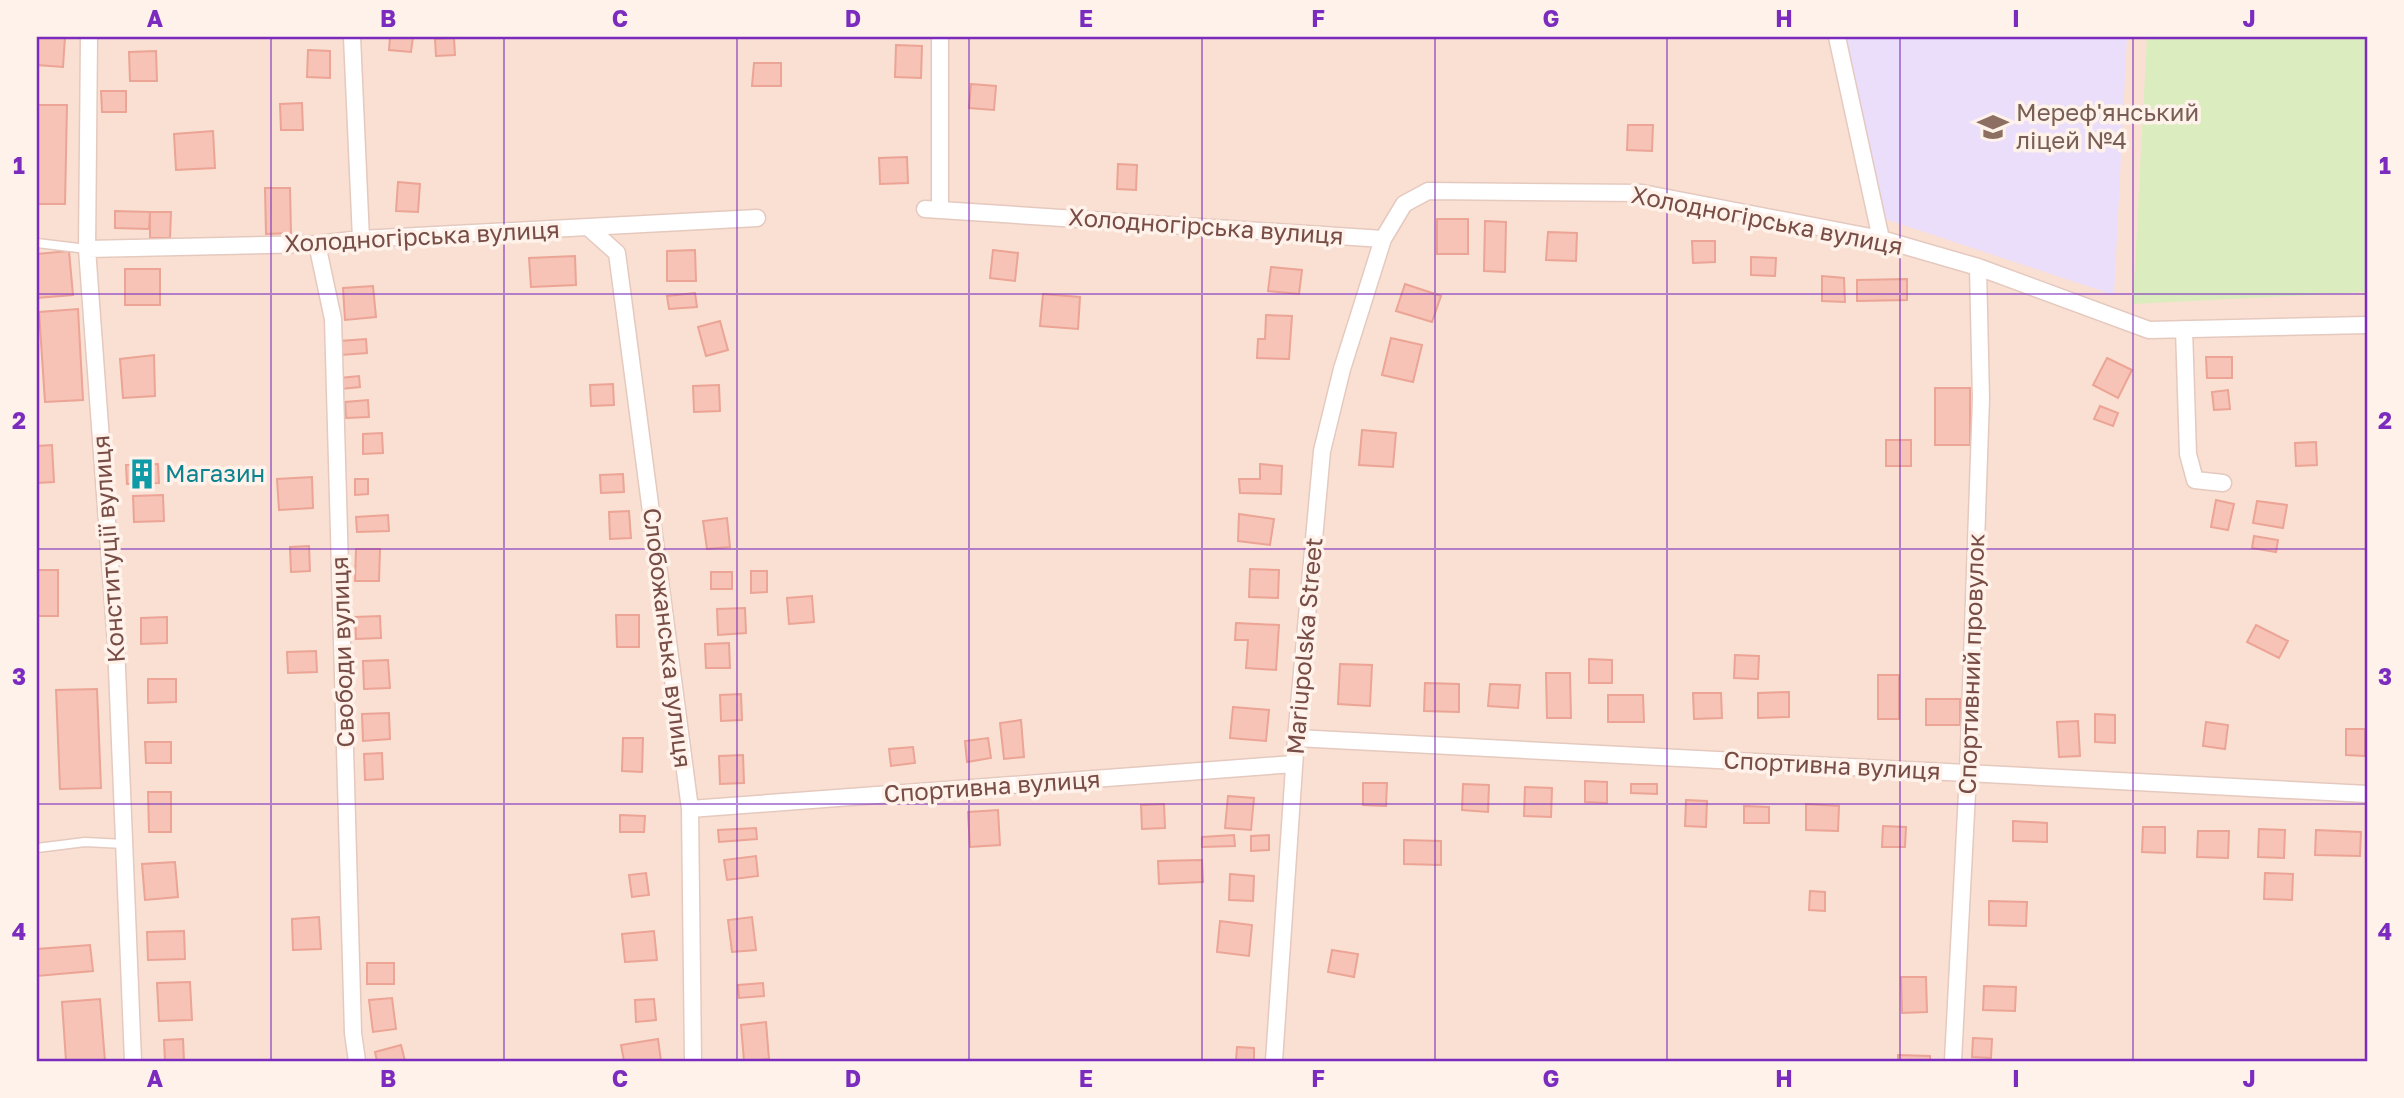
<svg xmlns="http://www.w3.org/2000/svg" width="2404" height="1098" font-family="'Golos Text',sans-serif">
<style>
.residential{fill:#f9e0d2}
.education{fill:#eadefb}
.green{fill:#dbedbf}
.building{fill:#f6c3b6;stroke:#eba495;stroke-width:2}
.lines{fill:none;stroke-linecap:round;stroke-linejoin:round}
.lane-casing{stroke:#e5c9bf;stroke-width:11}
.street-casing{stroke:#e5c9bf;stroke-width:19}
.lane{stroke:#fff;stroke-width:8}
.street{stroke:#fff;stroke-width:16}
.grid{fill:none;stroke:#7b2cbf;stroke-width:2;stroke-opacity:0.55}
.labels{text-anchor:middle;stroke-width:7;stroke-linejoin:round;paint-order:stroke}
.education-label{font-size:24px;fill:#785e54;stroke:#fff2ea;text-anchor:start}
.street-label{font-size:24px;fill:#784d46;stroke:#fff2ea}
.culture-label{font-size:24px;fill:#0d838f;stroke:#fff2ea;text-anchor:start}
.neatline{fill:none;stroke:#7b2cbf;stroke-width:2.5}
.grid-label{font-size:23px;text-anchor:middle;font-weight:bold;fill:#7b2cbf}
</style>
<rect width="100%" height="100%" fill="#feede1"/>
<path class="residential" d="M37,37H2367V1061H37Z"/>
<path class="education" d="M1845,37H2127L2114,295L1882,218Z"/>
<path class="green" d="M2147,37H2367V292L2133,304Z"/>
<path class="building" d="M37,37H65L63,67L37,65Z
M390,37H413L411,52L389,50Z
M454,38L455,55L436,56L435,39Z
M896,45L922,46L921,78L895,77Z
M308,50L330,51V78L307,77Z
M156,51L157,81H130L129,52Z
M754,63H781V86H752Z
M971,84L996,86L994,110L969,108Z
M101,91H126V112H102Z
M302,103L303,130H281L280,104Z
M37,105H67L65,204H37Z
M1628,125H1653L1652,151L1627,150Z
M213,131L215,168L176,170L174,134Z
M907,157L908,183L880,184L879,158Z
M1118,164L1137,165L1136,190L1117,189Z
M398,182L420,184L418,212L396,211Z
M265,188H290L291,233L266,234Z
M115,211L150,212L149,229L115,228Z
M150,212H171L170,238H150Z
M1437,219H1468V254H1437Z
M1485,221L1506,222L1505,272L1484,271Z
M1548,232L1577,233L1576,261L1546,260Z
M1692,241H1715V262L1693,263Z
M695,250L696,281H667V251Z
M993,250L1018,253L1015,281L990,278Z
M69,251L73,295L37,298V254Z
M575,256L576,285L531,287L529,258Z
M1751,257L1776,258L1775,276L1751,275Z
M1271,267L1302,270L1299,294L1268,291Z
M125,269H160V305H125Z
M1822,276L1844,278L1845,302L1822,301Z
M1907,279V300L1857,301V280Z
M1405,284L1441,296L1432,322L1396,311Z
M373,286L376,317L345,320L343,288Z
M695,293L697,307L669,309L667,296Z
M1043,294L1080,297L1078,329L1040,326Z
M78,309L83,400L45,402L39,312Z
M1266,315L1292,316L1289,359L1257,358L1258,339H1265Z
M720,321L728,350L706,356L698,327Z
M1391,338L1422,345L1413,382L1382,375Z
M366,339L367,353L341,355L340,341Z
M154,355L155,396L123,398L120,359Z
M2206,357H2232V378H2207Z
M2107,358L2132,370L2118,398L2093,385Z
M359,376L360,387L341,389L340,378Z
M613,384L614,405L591,406L590,385Z
M719,385L720,411L694,412L693,386Z
M1935,388H1970V445H1935Z
M2228,390L2230,409L2214,410L2212,392Z
M368,400L369,417L346,418L345,402Z
M2100,406L2118,413L2113,426L2094,419Z
M1362,430L1396,433L1393,467L1359,465Z
M382,433L383,453L363,454V434Z
M1886,440H1911V466H1886Z
M2316,442L2317,465L2296,466L2295,443Z
M52,445L54,482L37,483V446Z
M158,464L159,483L127,484L126,465Z
M1260,464L1282,466L1281,494L1240,493L1239,479H1260Z
M623,474L624,492L601,493L600,475Z
M312,477L313,508L279,510L277,479Z
M355,479H368V494L355,495Z
M163,495L164,521L134,522L133,496Z
M2216,500L2234,504L2228,530L2211,527Z
M2257,501L2287,505L2283,528L2253,523Z
M629,511L631,538L610,539L609,512Z
M1239,514L1274,519L1270,545L1238,541Z
M388,515L389,531L357,532L356,517Z
M727,518L730,547L707,549L703,521Z
M2254,536L2278,540L2276,552L2252,548Z
M309,546L310,571L291,572L290,547Z
M356,549H380L379,581H355Z
M1250,569L1279,570L1278,598L1249,597Z
M37,570H58V616H37Z
M751,571H767V592L751,593Z
M711,572H732V589H711Z
M812,596L814,622L789,624L787,598Z
M745,608L746,633L718,635L717,609Z
M616,615H639V647H617Z
M380,616L381,638L356,639L355,617Z
M167,617V643L141,644V618Z
M1236,623L1279,625L1276,670L1246,668L1248,640H1235Z
M2256,625L2288,641L2279,658L2247,642Z
M729,643L730,668H706L705,644Z
M316,651L317,672L288,673L287,652Z
M1735,655L1759,656L1758,679L1734,678Z
M1589,659L1612,660V683H1589Z
M388,660L390,688L364,689L363,661Z
M1340,664L1372,665L1370,706L1338,704Z
M1546,673H1570L1571,718H1547Z
M1878,675H1899V719H1878Z
M148,679H176V702L148,703Z
M1425,683L1459,684V712L1424,711Z
M1490,684L1520,685L1518,708L1488,706Z
M97,689L101,788L60,789L56,690Z
M1789,692V717L1758,718V693Z
M1693,693H1721L1722,718L1694,719Z
M741,694L742,720L721,721L720,695Z
M1608,695H1643L1644,722H1608Z
M1926,699H1960V725H1926Z
M1233,707L1269,710L1266,741L1230,738Z
M389,713L390,739L363,741L362,714Z
M2095,714L2115,715V743L2095,742Z
M1021,720L1024,757L1004,759L1000,723Z
M2078,721L2080,756L2059,757L2057,722Z
M2206,722L2228,725L2225,749L2203,746Z
M2346,729H2365V756L2346,755Z
M623,738H643L642,772L622,771Z
M988,738L991,758L967,762L965,741Z
M145,742H171V763H146Z
M913,747L915,763L891,766L889,749Z
M382,753L383,779L365,780L364,754Z
M743,755L744,783L720,784L719,756Z
M1585,781L1607,782V803L1585,802Z
M1363,783H1387L1386,806L1363,805Z
M1463,784L1489,785L1488,812L1462,810Z
M1631,784H1657V794L1631,793Z
M1525,787L1552,788L1551,817L1524,816Z
M148,792H171V832H149Z
M1228,796L1254,798L1251,830L1225,828Z
M1686,800L1707,801L1706,827L1685,826Z
M1164,804L1165,828L1142,829L1141,805Z
M1806,804L1839,806L1838,831L1806,830Z
M1744,806L1769,807V823H1744Z
M998,810L1000,845L970,847L968,812Z
M620,815L645,816L644,832H620Z
M2013,821L2047,823V842L2013,841Z
M1883,826L1906,827L1905,847H1882Z
M2143,827H2165V853L2142,852Z
M756,828L757,839L719,842L718,830Z
M2259,829L2285,830L2284,858L2258,857Z
M2316,830L2361,832L2360,856L2315,855Z
M2198,831H2229L2228,858L2197,857Z
M1234,835L1235,846L1202,847V837Z
M1269,835V850L1251,851V836Z
M1404,840L1441,841V865L1404,864Z
M756,856L758,876L727,880L724,860Z
M1202,860L1203,882L1159,884L1158,861Z
M175,862L178,897L145,900L142,864Z
M646,873L649,895L632,897L629,875Z
M2265,873L2293,874L2292,900L2264,899Z
M1230,874L1254,876L1253,901L1229,900Z
M1810,891L1825,892V911L1809,910Z
M1989,901L2027,902L2026,926L1989,925Z
M319,917L321,949L293,950L292,919Z
M752,917L756,950L732,952L728,920Z
M1220,921L1252,925L1249,956L1217,952Z
M184,931L185,959L148,960L147,932Z
M654,931L657,960L625,962L622,934Z
M90,945L93,971L37,976V949Z
M1332,950L1358,954L1354,977L1328,972Z
M367,963H394V984H367Z
M1901,977H1926L1927,1012L1902,1013Z
M190,982L192,1020L159,1021L157,983Z
M763,983L764,996L739,998L738,985Z
M1984,986L2016,987L2015,1011L1983,1010Z
M392,998L396,1029L373,1032L369,1000Z
M100,999L105,1061H66L62,1002Z
M654,999L656,1020L636,1022L635,1000Z
M766,1022L769,1059L744,1061L741,1025Z
M1973,1038L1992,1039L1991,1058L1972,1057Z
M183,1039L184,1061H165L164,1040Z
M658,1039L661,1061H624L621,1045Z
M401,1045L405,1061H377L375,1052Z
M1237,1047L1254,1048V1061H1236Z
M1898,1055L1930,1056V1061H1898Z"/>
<g class="lines">
<g class="lane-casing">
<path id="lane" d="M37,243L87,249
M37,848L85,842L124,844"/>
</g>
<g class="street-casing">
<path id="street" d="M89,37L87,249L116,644L133,1061
M352,37L361,239
M1837,37L1881,239
M925,209L1383,239L1404,204L1428,191L1642,193L1881,239L1978,267L2149,330L2367,325
M940,210V37
M589,228L617,253L690,809L693,1061
M317,244L333,319L353,1033L357,1061
M87,249L317,244L361,239L757,218
M2184,329L2188,454L2195,480L2223,483
M1296,738L2367,794
M690,809L1294,764
M1274,1061L1296,738L1322,451L1342,369L1383,239
M1953,1061L1968,774L1981,399L1978,267"/>
</g>
<use href="#lane" class="lane"/>
<use href="#street" class="street"/>
</g>
<path class="grid" d="M271,37V1061M504,37V1061M737,37V1061M969,37V1061M1202,37V1061M1435,37V1061M1667,37V1061M1900,37V1061M2133,37V1061M37,294H2367M37,549H2367M37,804H2367"/>
<defs>
<g id="school-bare" transform="scale(2.415)"><path d="M0-5L7-2L0 1L-7-2ZM-4 1L0 2.5L4 1V4Q0 6-4 4Z" fill="#8d6e63" stroke="#fff2ea" stroke-width="2.5" paint-order="stroke"/></g>
<g id="building-bare" transform="scale(2.415)"><path d="M-4-6H4V6H1V3H-1V6H-4ZM-2.5-4.3h1.7v1.8h-1.7ZM.8-4.3h1.7v1.8H.8ZM-2.5-1h1.7V.8h-1.7ZM.8-1h1.7V.8H.8Z" fill="#0f9aa8" stroke="#fff2ea" stroke-width="2.5" paint-order="stroke"/></g>
</defs>
<g fill-rule="evenodd">
<use href="#school-bare" x="1993" y="127"/>
<use href="#building-bare" x="142" y="474"/>
</g>
<g class="labels">
<g class="education-label">
<text x="2016" y="121">Мереф'янський<tspan x="2016" dy="28">ліцей №4</tspan></text>
</g>
<g class="street-label">
<text transform="translate(1767 221) rotate(11)" y="8">Холодногірська вулиця</text>
<text transform="translate(1206 227) rotate(4)" y="8">Холодногірська вулиця</text>
<text transform="translate(422 237) rotate(-3)" y="8">Холодногірська вулиця</text>
<text transform="translate(109 549) rotate(-94)" y="8">Конституції вулиця</text>
<text transform="translate(667 638) rotate(83)" y="8">Слобожанська вулиця</text>
<text transform="translate(1305 646) rotate(-85)" y="8">Mariupolska Street</text>
<text transform="translate(343 652) rotate(-92)" y="8">Свободи вулиця</text>
<text transform="translate(1972 664) rotate(-88)" y="8">Спортивний провулок</text>
<text transform="translate(1832 766) rotate(3)" y="8">Спортивна вулиця</text>
<text transform="translate(992 787) rotate(-4)" y="8">Спортивна вулиця</text>
</g>
<g class="culture-label">
<text x="165" y="482">Магазин</text>
</g>
</g>
<rect width="2404" height="1098" fill="none" stroke="#fff2ea" stroke-width="77"/>
<rect x="38" y="38" width="2328" height="1022" class="neatline"/>
<g class="grid-label">
<text x="155" y="27">A</text>
<text x="388" y="27">B</text>
<text x="620" y="27">C</text>
<text x="853" y="27">D</text>
<text x="1086" y="27">E</text>
<text x="1318" y="27">F</text>
<text x="1551" y="27">G</text>
<text x="1784" y="27">H</text>
<text x="2016" y="27">I</text>
<text x="2249" y="27">J</text>
<text x="19" y="174">1</text>
<text x="2385" y="174">1</text>
<text x="19" y="429">2</text>
<text x="2385" y="429">2</text>
<text x="19" y="685">3</text>
<text x="2385" y="685">3</text>
<text x="19" y="940">4</text>
<text x="2385" y="940">4</text>
<text x="155" y="1087">A</text>
<text x="388" y="1087">B</text>
<text x="620" y="1087">C</text>
<text x="853" y="1087">D</text>
<text x="1086" y="1087">E</text>
<text x="1318" y="1087">F</text>
<text x="1551" y="1087">G</text>
<text x="1784" y="1087">H</text>
<text x="2016" y="1087">I</text>
<text x="2249" y="1087">J</text>
</g>
</svg>
